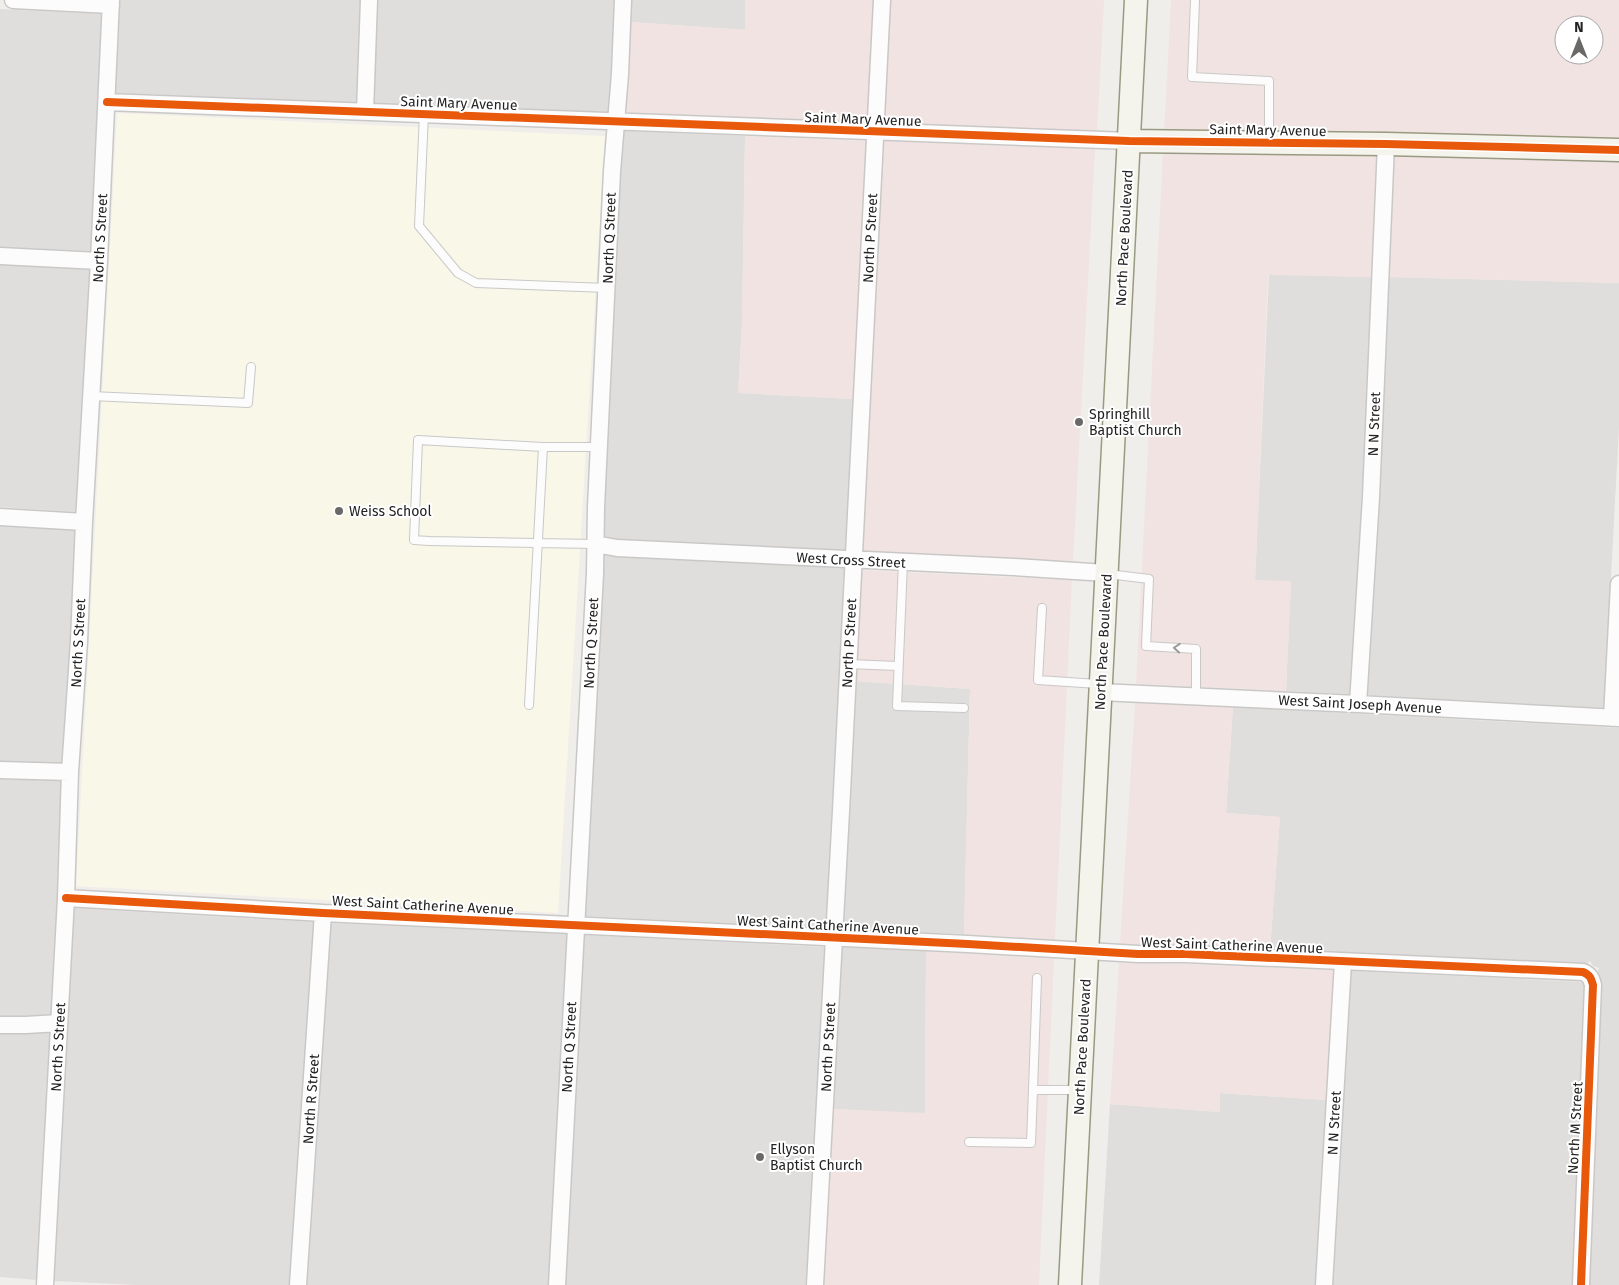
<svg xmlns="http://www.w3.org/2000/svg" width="1619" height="1285" font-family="'Fira Sans',sans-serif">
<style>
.residential{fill:#dfdedc}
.commercial{fill:#f1e3e1;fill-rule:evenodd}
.education{fill:#f8f7e8}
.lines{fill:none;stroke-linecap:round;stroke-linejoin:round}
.lane-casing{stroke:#c9c8c7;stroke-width:10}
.street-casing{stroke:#c9c8c7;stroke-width:19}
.secondary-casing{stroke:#999a82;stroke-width:25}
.lane{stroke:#fdfcfc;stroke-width:8}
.street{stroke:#fdfcfc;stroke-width:16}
.secondary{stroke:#f4f4ed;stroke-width:22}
.cycleway-casing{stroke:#fff;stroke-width:11}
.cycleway{stroke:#e8590c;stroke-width:8}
.oneway{stroke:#9a9a9a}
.poi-dot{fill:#6a6968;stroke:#fff;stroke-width:2}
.labels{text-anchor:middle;stroke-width:4;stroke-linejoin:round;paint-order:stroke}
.street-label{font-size:14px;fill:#222;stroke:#fff}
.poi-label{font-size:14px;fill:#222;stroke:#fff;text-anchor:start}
</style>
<rect width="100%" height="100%" fill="#f0eeeb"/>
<path class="residential" d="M120,0H361L357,103L115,93Z
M377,0H615L609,112L373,103Z
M631,0H745L746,30L630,22Z
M0,9L102,14L92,251L0,247Z
M623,131L745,136L742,325L738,393L853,399L846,550L618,539L603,536Z
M0,265L91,270L76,512L0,507Z
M1269,274L1372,277L1363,496L1350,694L1286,691L1291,581H1255Z
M1388,277L1619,283V427L1604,708L1366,695L1379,497Z
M0,526L76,530L71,640L63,763L0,761Z
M603,555L616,557L845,568L826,928L585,916Z
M855,681L970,689L964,934L842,929Z
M1233,707L1619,728V1285H1589L1599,1068L1601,985L1598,972L1599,968L1593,966L1590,961L1587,964L1270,949L1280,817L1226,813Z
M0,779L62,781L52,1014L26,1016H0Z
M73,908L314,922L290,1285H136L54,1281Z
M330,923L568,934L549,1285H306Z
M584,935L825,947L807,1285H565Z
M841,947L926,951L925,1114L833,1109Z
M1350,971L1584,982L1583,1067L1573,1285H1332Z
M51,1033L37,1280L0,1277V1034Z
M1219,1093L1327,1100L1316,1285H1099L1110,1104L1220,1112Z"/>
<path class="commercial" d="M745,0H874L868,122L625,113L630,22L745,30Z
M890,0H1104L1097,131L884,123Z
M1171,0H1619V141L1164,132ZM1564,25H1594V55H1564Z
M745,136L867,141L853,399L738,393L742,325Z
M883,141L1095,149L1073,562L862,551Z
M1163,151L1377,153L1372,277L1268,275L1255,580L1291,581L1286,691L1136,684Z
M1393,153L1619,159V283L1388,277Z
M861,570L1072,580L1055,940L964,934L970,689L855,681Z
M1135,703L1233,707L1226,813L1280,817L1270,949L1120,944Z
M926,951L1054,959L1039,1285H823L833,1109L925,1113Z
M1119,963L1186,964L1334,970L1327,1100L1220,1093V1112L1110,1104Z"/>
<path class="education" d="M117,113L605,136L558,913L76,886Z"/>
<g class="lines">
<g class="lane-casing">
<path id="lane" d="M1195,0L1192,77L1269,81V140
M424,114L419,226L458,273L476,283L607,288
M91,396L248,403L251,367
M595,544L429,541L414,540L418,440L543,447H599
M903,562L897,706L964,708
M1108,574L1149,579L1146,646L1196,649V696
M1042,608L1038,680L1098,684
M848,664L898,666
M529,705L543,447
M1037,978L1033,1090H1077
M969,1142L1031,1143L1033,1090"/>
</g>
<g class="street-casing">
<path id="street" d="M13,0L111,5
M107,102L1129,141
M365,112L369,0
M0,256L99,261
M0,517L84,522
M595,544L617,548L1014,567L1106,573
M1100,692L1358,704L1619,718
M1358,704L1371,497L1386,144
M1612,718L1619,584
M0,770L70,772
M66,898L323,913L968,944L1138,954H1186L1583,972C1590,975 1591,978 1593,985L1581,1285
M0,1025H26L59,1023
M45,1285L66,898L70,772L79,641L84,522L99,261L111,0
M298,1285L323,913
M557,1285L595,573L596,507L612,171L620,74L623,0
M815,1285L841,811L882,0
M1324,1285L1343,962"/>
</g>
<g class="secondary-casing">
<path id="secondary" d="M1129,141L1386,144L1619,150
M1070,1285L1136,0"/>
</g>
<use href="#lane" class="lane"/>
<use href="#street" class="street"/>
<use href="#secondary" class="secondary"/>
<g class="cycleway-casing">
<path id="cycleway" d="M107,102L1129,141L1386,144L1619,150
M66,898L323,913L968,944L1138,954H1186L1583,972C1590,975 1591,978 1593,985L1581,1285"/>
</g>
<use href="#cycleway" class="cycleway"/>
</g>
<defs><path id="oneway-chevron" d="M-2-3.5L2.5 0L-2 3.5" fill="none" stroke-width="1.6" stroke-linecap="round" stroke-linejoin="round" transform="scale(1.25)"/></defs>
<use class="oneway" href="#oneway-chevron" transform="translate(1177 648) rotate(-176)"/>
<g class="poi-dot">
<circle cx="1079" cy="422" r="5"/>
<circle cx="339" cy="511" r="5"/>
<circle cx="760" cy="1157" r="5"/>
</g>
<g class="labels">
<g class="street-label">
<text transform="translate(459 103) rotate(2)" y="5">Saint Mary Avenue</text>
<text transform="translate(863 119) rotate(2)" y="5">Saint Mary Avenue</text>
<text transform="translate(1268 130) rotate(1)" y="5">Saint Mary Avenue</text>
<text transform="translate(100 238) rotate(-87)" y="5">North S Street</text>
<text transform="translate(609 238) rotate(-88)" y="5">North Q Street</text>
<text transform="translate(870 238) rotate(-87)" y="5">North P Street</text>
<text transform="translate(1124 238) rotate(-87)" y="5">North Pace Boulevard</text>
<text transform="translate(1374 424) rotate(-88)" y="5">N N Street</text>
<text transform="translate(851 560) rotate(3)" y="5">West Cross Street</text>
<text transform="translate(1103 642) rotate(-87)" y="5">North Pace Boulevard</text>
<text transform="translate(78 643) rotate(-87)" y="5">North S Street</text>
<text transform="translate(591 643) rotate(-87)" y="5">North Q Street</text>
<text transform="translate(849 643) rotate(-87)" y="5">North P Street</text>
<text transform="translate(1360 704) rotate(3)" y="5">West Saint Joseph Avenue</text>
<text transform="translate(423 905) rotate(3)" y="5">West Saint Catherine Avenue</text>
<text transform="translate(828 925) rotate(3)" y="5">West Saint Catherine Avenue</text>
<text transform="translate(1232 945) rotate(2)" y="5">West Saint Catherine Avenue</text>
<text transform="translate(58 1047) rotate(-87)" y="5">North S Street</text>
<text transform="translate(569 1047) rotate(-87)" y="5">North Q Street</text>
<text transform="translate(828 1047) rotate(-87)" y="5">North P Street</text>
<text transform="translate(1082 1047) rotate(-87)" y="5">North Pace Boulevard</text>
<text transform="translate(311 1099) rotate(-86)" y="5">North R Street</text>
<text transform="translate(1334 1123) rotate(-87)" y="5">N N Street</text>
<text transform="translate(1575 1128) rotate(-87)" y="5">North M Street</text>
</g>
<g class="poi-label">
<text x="1089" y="419">Springhill<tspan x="1089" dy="16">Baptist Church</tspan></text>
<text x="349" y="516">Weiss School</text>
<text x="770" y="1154">Ellyson<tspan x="770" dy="16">Baptist Church</tspan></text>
</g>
</g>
<g transform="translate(1579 40)"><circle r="24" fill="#ffffff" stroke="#a7a7a7"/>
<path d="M0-4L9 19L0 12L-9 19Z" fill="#6a6968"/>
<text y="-8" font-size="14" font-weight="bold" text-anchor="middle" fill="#222222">N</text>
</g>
</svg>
